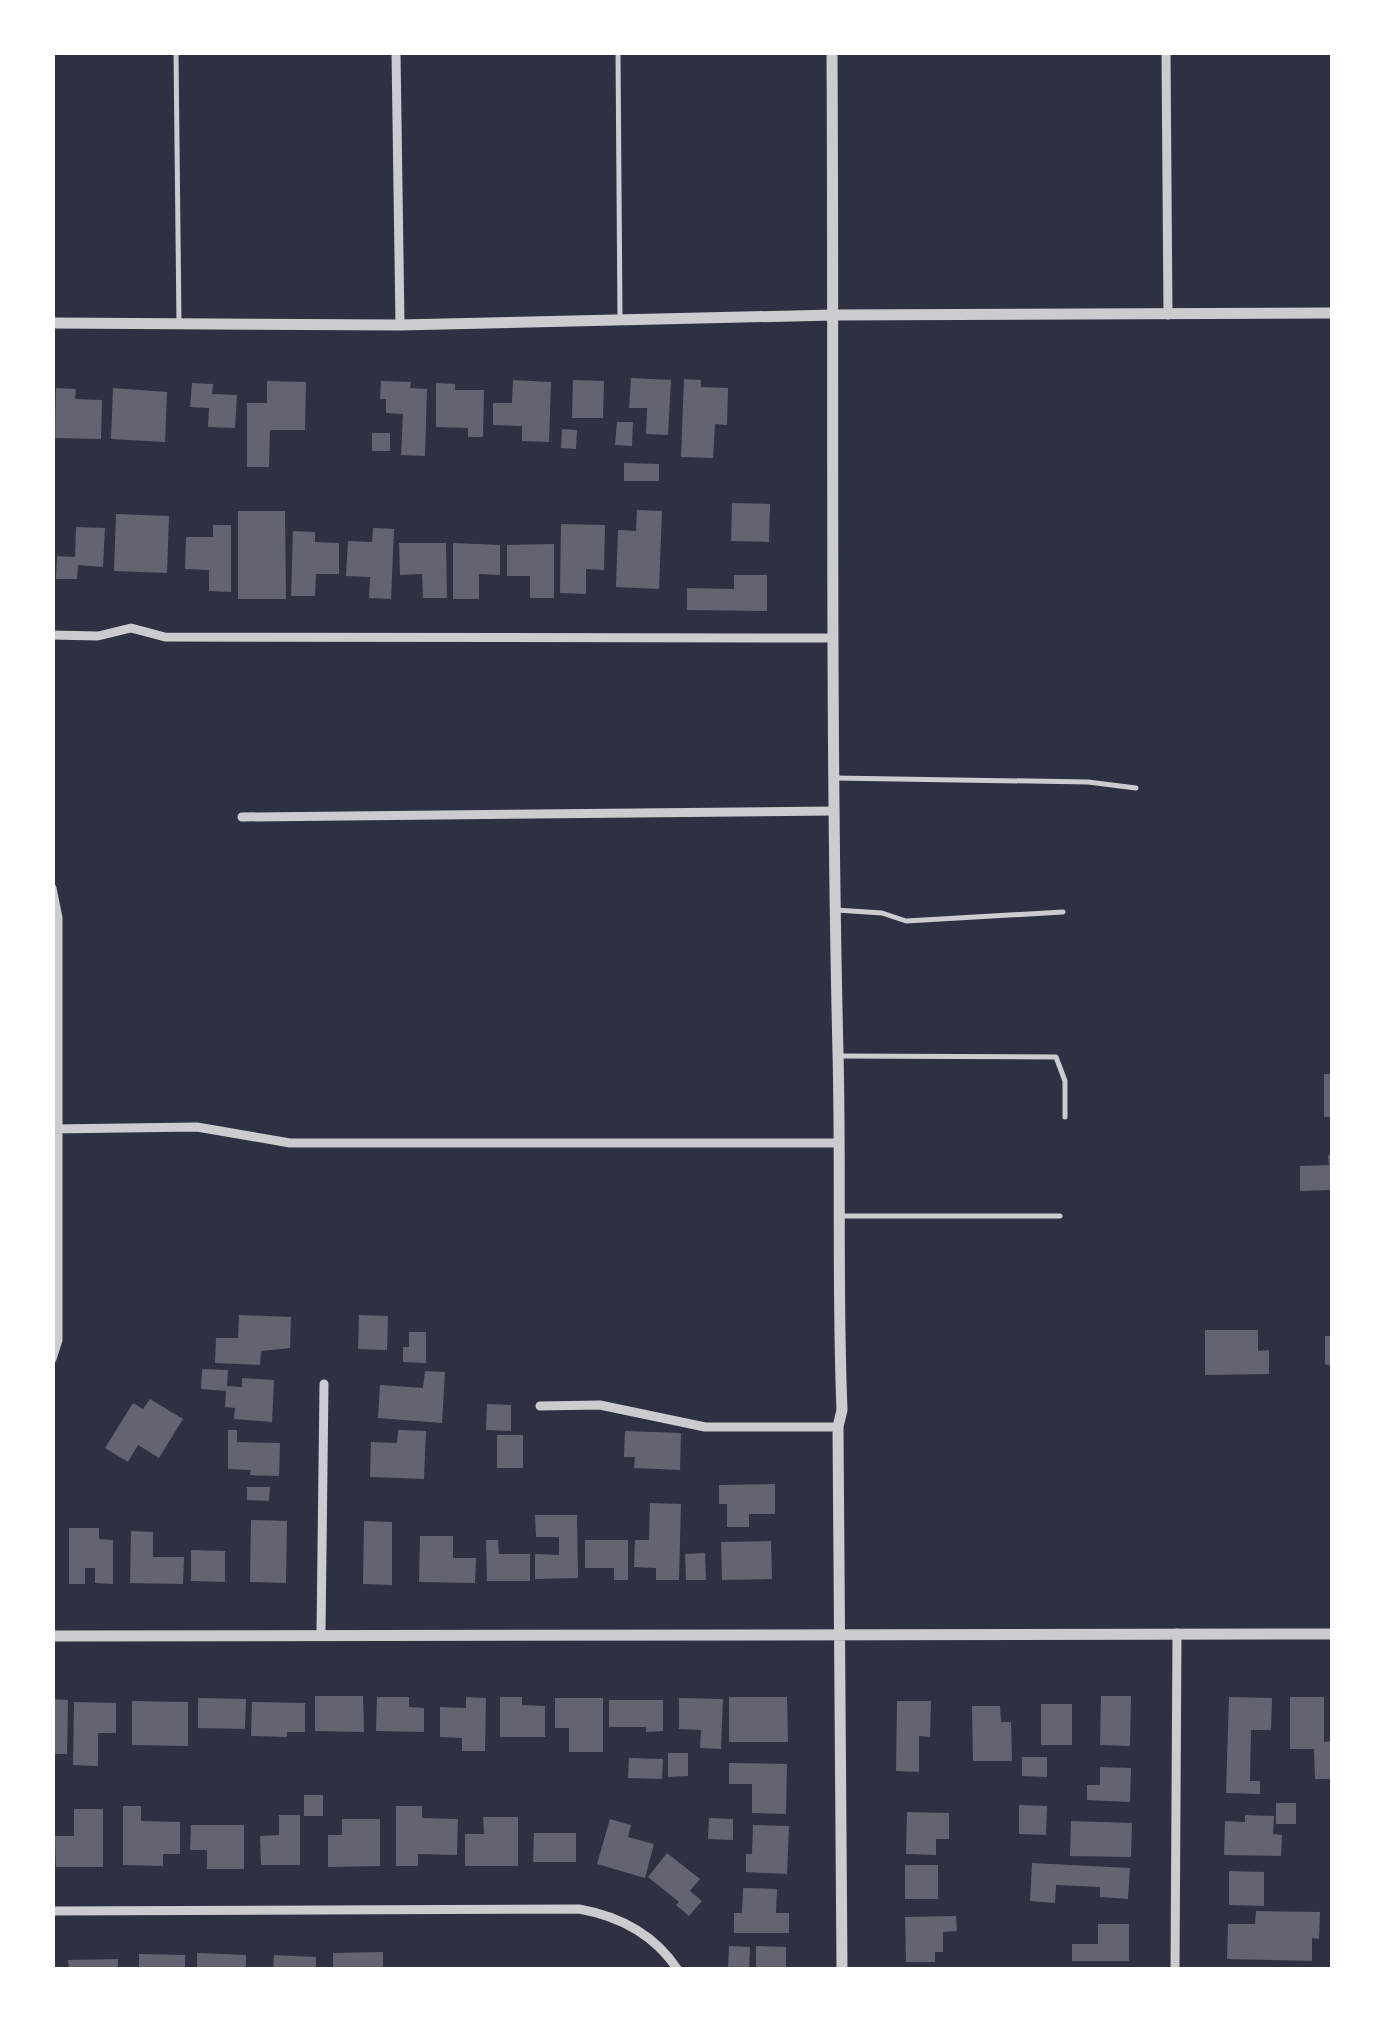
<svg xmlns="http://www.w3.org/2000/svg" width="1385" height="2022" font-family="Raleway,sans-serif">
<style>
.building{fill:#626471}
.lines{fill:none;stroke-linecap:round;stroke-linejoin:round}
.service{stroke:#caccd0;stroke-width:5}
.minor{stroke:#caccd0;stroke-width:9}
.tertiary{stroke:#caccd0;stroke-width:11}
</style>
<rect width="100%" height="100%" fill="#2d3142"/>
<path class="building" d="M631,378L671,380L668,435L646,434L647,408H629Z
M684,379L701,380V387L728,388L727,425L715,424L713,458L681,457Z
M513,380L551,382L549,442L522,441V426L493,425V403H512Z
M573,380L604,381L603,418H572Z
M267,381L306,382L305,430H270L269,467H247V403H267Z
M381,381L411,382L410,388L427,389L425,456L401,455L403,414L386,413V399H380Z
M192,383L213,384L212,394L237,395L235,428L208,427L209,408L190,407Z
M436,383L455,384V390H484L483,437H468V428L436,427Z
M56,388L76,389L75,399L102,400L101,439L55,438Z
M113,388L167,392L165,442L111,439Z
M617,422H633L632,446L615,445Z
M562,429L577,430L576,449L561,448Z
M372,433H390V451H372Z
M624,463L659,464V481H624Z
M732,503L770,504L769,542L731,541Z
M637,510L662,511L659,589L616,587L618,530L636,531Z
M238,511H285L286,599H238Z
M116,514L169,516L167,573L114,571Z
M561,524L605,525L604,570L586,569V594L560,593Z
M213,525H231V592L209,591V570L185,569L186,537H213Z
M76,527L105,528L103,567L78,565L77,579H56L57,556L75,557Z
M373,528L394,529L391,599L369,598L370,577L346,576L348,541L372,542Z
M293,531L315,532V542L339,543V574H316L315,596H291Z
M399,543H446L447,598H423L422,574L400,575Z
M453,543L500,545V575L479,574V599H453Z
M554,544V598H530V576H507V545Z
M734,575H767V611L687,610V588L734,589Z
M1324,1074H1332V1117H1324Z
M1328,1155H1332V1190L1300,1191V1166L1329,1165Z
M239,1315L291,1317L290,1348L261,1351L260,1365L215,1363L216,1338H238Z
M359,1315L388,1316L387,1350L358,1349Z
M1205,1330H1258V1351L1269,1350V1374L1205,1375Z
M409,1332H426V1363L403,1362V1347H409Z
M1325,1336H1332V1366L1325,1364Z
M202,1369L228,1370L227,1386L242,1387V1378L274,1380L272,1422L234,1419L235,1408L225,1407L226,1391L201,1389Z
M425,1371L445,1372L442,1423L378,1418L380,1385L423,1388Z
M150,1399L183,1419L159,1458L138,1445L128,1462L105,1448L133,1403L143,1409Z
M487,1404L511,1405V1431L486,1430Z
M228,1430H237V1442L280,1443L279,1476L250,1475L251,1470L228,1469Z
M398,1430L426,1431L424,1479L370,1477L371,1442L397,1443Z
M625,1431L681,1433L680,1470L634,1468L635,1457H624Z
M497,1435H523V1468H497Z
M775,1484V1514H749V1527H727V1504H719V1485Z
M247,1487H270L269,1501L247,1500Z
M650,1503L681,1504L679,1580H656V1568L634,1567L635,1540H649Z
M535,1515H577L578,1578L535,1579V1554L559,1555V1537H536Z
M251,1520L287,1521L286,1583L250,1582Z
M364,1521L392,1522V1585L363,1584Z
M69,1528H99V1539L113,1540V1584L95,1583V1568H85V1584H69Z
M131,1531L153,1532V1557H184L183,1584L130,1583Z
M420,1536H453V1558H476L475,1583L419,1582Z
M486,1540H498L499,1554H530V1581H487Z
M585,1540H628V1580H614V1568H585Z
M771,1541L772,1579L722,1580L721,1542Z
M191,1550L225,1551V1582L191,1581Z
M705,1553L706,1580H686L685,1554Z
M315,1696H363L364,1732L315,1731Z
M1101,1696H1131L1130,1746L1100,1745Z
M377,1697H409V1707L424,1708V1732L376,1731Z
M466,1697L486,1698L485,1751H462V1738L440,1737V1707L466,1708Z
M500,1697H522V1705L545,1706V1737H500Z
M729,1697H787L788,1742H729Z
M1229,1697L1272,1698L1271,1730H1251L1250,1781H1260V1794L1226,1793Z
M1290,1697H1324V1742L1332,1741V1779H1315L1314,1749H1290Z
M198,1698L246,1699L245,1729L198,1728Z
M555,1698H603V1752H569V1728H555Z
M679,1698L723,1699L721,1749L700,1748L701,1730L679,1729Z
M52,1699L68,1700L67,1754H52Z
M609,1700H663V1731L646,1732V1727H609Z
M132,1701L188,1702V1746L132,1745Z
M897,1701H931L930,1737L919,1736V1772L896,1771Z
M74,1702L116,1703V1733H98V1766L73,1765Z
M252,1702L305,1703V1732H287V1737L251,1736Z
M1041,1704H1072V1745H1041Z
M972,1706H1000L1001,1722H1011L1012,1761H973Z
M668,1753H688V1776L668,1777Z
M1022,1757H1047V1777L1022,1776Z
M629,1758L663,1759L662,1779L628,1778Z
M729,1763L787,1764L786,1814L752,1813V1784H729Z
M1100,1767L1131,1768L1130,1802L1087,1800V1785H1100Z
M304,1795H323V1816H304Z
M1276,1803H1296V1824H1276Z
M1019,1805L1047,1806L1046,1835L1019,1834Z
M123,1806H141V1821L180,1822V1854H163V1866L123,1865Z
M396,1806H422V1818L458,1819L457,1855L418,1854V1866H396Z
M74,1809H103V1867H56L55,1836H74Z
M907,1812L949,1813V1839H936V1855L906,1854Z
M279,1815H300V1865H261L260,1836L279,1835Z
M1245,1815L1274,1816L1273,1834L1282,1835L1281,1856L1224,1855L1225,1821L1245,1822Z
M483,1817H518V1866H465V1834H484Z
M709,1818L733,1819V1840L708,1839Z
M342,1819H380V1866L328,1867V1835H342Z
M610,1819L631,1825L628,1837L654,1844L645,1878L597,1864Z
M1071,1821L1132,1823L1131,1857L1070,1856Z
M191,1825H244V1869H207V1850H190Z
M753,1825L789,1826L787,1874L746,1872V1854H752Z
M534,1833H576V1862H533Z
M667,1853L700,1879L690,1891L702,1901L689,1916L676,1905L679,1902L648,1877Z
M1032,1863L1130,1868L1128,1899L1100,1897V1887L1056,1885L1055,1903L1030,1901Z
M905,1865H938V1899H905Z
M1229,1871L1264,1872V1906L1229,1905Z
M743,1888L777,1889L776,1913H789V1933H734V1913H742Z
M1256,1911L1320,1912L1319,1939L1312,1938V1961L1227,1959L1228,1924H1255Z
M956,1916L957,1931L943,1932V1952H935V1962H906L905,1917Z
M1098,1924H1129V1961H1072V1944H1098Z
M729,1946L750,1947L749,1970H728Z
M756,1946L786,1947V1970H756Z
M383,1952V1970H333V1953Z
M197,1953L246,1955V1970H197Z
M139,1954L185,1955V1970H139Z
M274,1955L316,1957V1970H273Z
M118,1959V1970H69L68,1960Z"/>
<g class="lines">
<path class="service" d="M176,52L179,324
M618,52L620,319
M834,778L1088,782L1136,788
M836,910L882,913L906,921L1063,912
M841,1056L1056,1057L1065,1081V1117
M843,1216H1060"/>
<path class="minor" d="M396,52L400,325
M1166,52L1168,315
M52,635L98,636L131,628L165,637L831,638
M242,817L833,811
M52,888L58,918V1340L52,1359
M52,1129L197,1127L290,1143H838
M540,1406L600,1405L705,1427H838
M321,1633L324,1384
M52,1911L579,1909C619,1916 655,1935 678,1970
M1175,1970L1177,1633"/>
<path class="tertiary" d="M832,52C834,386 830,720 838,1053C841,1172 837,1291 842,1410L838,1427L842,1970
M52,323L400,325L834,315L1332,313
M52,1636L1332,1634"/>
</g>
<rect width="1385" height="2022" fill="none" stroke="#ffffff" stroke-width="110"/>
</svg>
